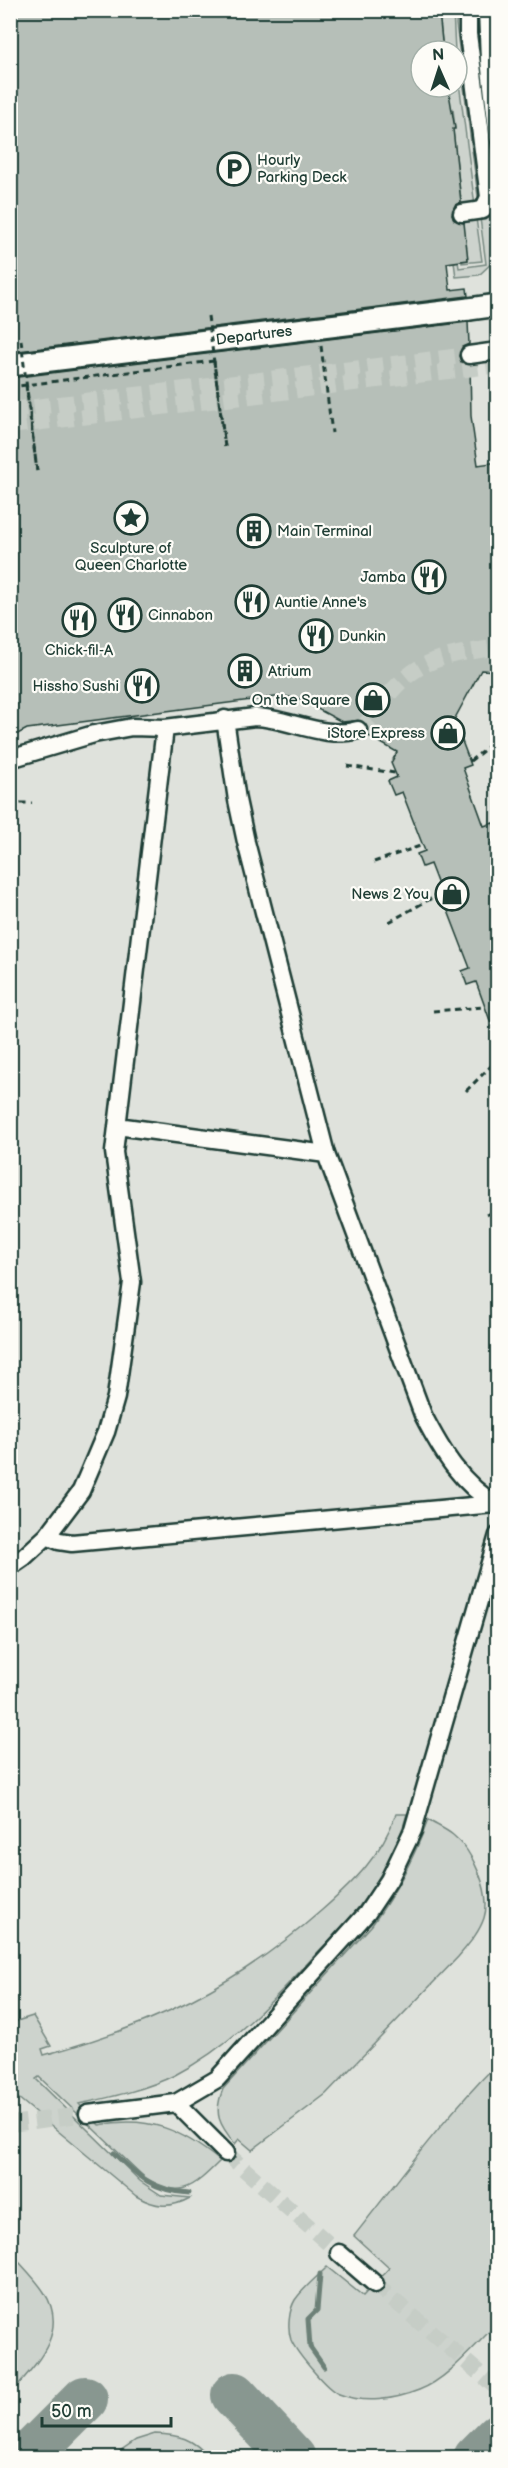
<svg xmlns="http://www.w3.org/2000/svg" width="508" height="2468" font-family="'Balsamiq Sans',sans-serif">
<style>
.built{fill:#dfe2dc;fill-rule:evenodd}
.green{fill:#cdd3cd;stroke:#768880;stroke-width:1.5}
.lines{fill:none;stroke-linecap:round;stroke-linejoin:round}
.stream{stroke:#6c8077;stroke-width:5}
.taxiway{stroke:#889790;stroke-width:46}
.building{fill:#b6bfb8;stroke:#1f3d34;stroke-width:1.5}
.minor-tunnel{stroke:#c6cdc6;stroke-width:16;stroke-dasharray:16 8;stroke-linecap:butt}
.minor-casing{stroke:#1f3d34;stroke-width:21}
.major-casing{stroke:#1f3d34;stroke-width:26}
.path{stroke:#1f3d34;stroke-width:3;stroke-dasharray:6 4.5;stroke-linecap:butt}
.minor{stroke:#fdfcf7;stroke-width:16}
.major{stroke:#fdfcf7;stroke-width:21}
.major-bridge-casing{stroke:#1f3d34;stroke-width:26;stroke-linecap:butt}
.path-bridge{stroke:#1f3d34;stroke-width:3;stroke-dasharray:6 4.5;stroke-linecap:butt}
.major-bridge{stroke:#fdfcf7;stroke-width:21}
.labels{text-anchor:middle;stroke-width:4.5;stroke-linejoin:round;paint-order:stroke}
.poi-label{font-size:15px;fill:#1f3d34;stroke:#fdfcf7;text-anchor:start}
.street-label{font-size:15px;fill:#1f3d34;stroke:#fdfcf7}
</style>
<rect width="100%" height="100%" fill="#f0f1eb"/>
<filter id="ink" filterUnits="userSpaceOnUse"><feTurbulence type="fractalNoise" baseFrequency=".0167" numOctaves="2"/><feDisplacementMap in="SourceGraphic" scale="12" xChannelSelector="R" yChannelSelector="G"/><feConvolveMatrix kernelMatrix="1 2 1 2 8 2 1 2 1" color-interpolation-filters="sRGB"/></filter>
<g filter="url(#ink)">
<path class="built" d="M11,11H497V2457L11,2458ZM421,51H457V87H421Z"/>
<path class="green" d="M426,11H453L455,51H443L439,12L426,13Z
M457,11H462L482,196L479,205L456,24Z
M457,67L475,206L462,208L453,131L445,130L455,128L453,109L442,110L448,87H457Z
M497,198L492,246L494,261L479,275L456,277L454,262L458,261L459,268L486,264L480,218L494,199Z
M476,218L482,261L462,263V261L468,260L463,220Z
M396,1814H407C397,1852 372,1891 348,1921C338,1933 326,1943 316,1954C273,2001 231,2046 175,2075C145,2090 111,2097 79,2104L99,2125C149,2115 182,2130 220,2161C193,2188 179,2201 143,2176L39,2077L36,2079L140,2181L161,2195L190,2198C170,2209 155,2207 136,2196L11,2092V2027L17,2021L33,2016L51,2046L42,2049L44,2055C154,2025 236,1986 322,1910C354,1882 381,1856 396,1814Z
M428,1820C436,1825 446,1829 453,1835C473,1851 492,1893 484,1918C479,1933 468,1945 458,1957L326,2094L252,2150L239,2139L235,2144C219,2124 213,2114 223,2089L372,1925C396,1892 414,1858 428,1820Z
M497,2064L498,2318L495,2326C473,2347 448,2379 419,2390C394,2400 364,2404 339,2394C327,2390 296,2352 291,2340C287,2328 289,2310 295,2300C303,2288 317,2277 327,2267L363,2296L389,2268L354,2236C400,2178 444,2117 497,2064Z
M11,2253C22,2266 35,2278 44,2292C70,2332 36,2364 11,2393Z
M155,2434C180,2435 192,2438 209,2457H111L136,2440Z"/>
<g class="lines">
<path class="stream" d="M114,2153C139,2177 154,2191 189,2193
M320,2274L317,2310L308,2319L310,2347L324,2367"/>
<path class="taxiway" d="M234,2395L293,2458
M26,2458L85,2399
M476,2458L498,2436"/>
</g>
<path class="building" d="M10,10L439,12L443,51H421V87H448L455,129H453L461,202L455,205L452,214L454,220L464,223L468,260L447,263L450,290L467,288L468,296L10,352Z
M468,322L469,344L462,347L459,356L461,362L470,365L471,416L478,465L498,462V671L481,670L454,720L471,765L463,768L484,826L493,823L498,834V838L491,841L498,859L496,1037L476,982L467,985L462,971L470,968L430,864L422,867L417,854L425,851L402,792L394,795L388,781L397,777L391,763L397,752L367,735L368,728L362,720L342,722L299,699L283,696L27,729L10,738V378Z"/>
<g class="lines">
<path class="minor-tunnel" d="M10,410L469,355
M10,426L498,365
M358,730C373,720 380,705 392,691C424,655 453,655 498,647
M10,2124L88,2114
M226,2153L339,2253
M375,2284L498,2389"/>
<g class="minor-casing">
<path id="minor" d="M487,10L489,60L498,137
M462,213L483,210L489,197L468,34V10
M469,355L498,351
M225,719L237,800L246,842L326,1154L423,1415C442,1452 461,1484 498,1506
M10,759L94,734L132,727L165,728L255,717C288,718 325,740 358,730
M117,1126L326,1154
M47,1536L59,1541L72,1543L494,1504
M10,1567L23,1558L47,1536L81,1491L106,1432L116,1397L132,1282L114,1152L165,728
M176,2103L226,2153
M88,2114L176,2103L217,2079L367,1913L389,1880L413,1830L498,1535
M339,2253L375,2284"/>
</g>
<g class="major-casing">
<path id="major" d="M10,365L469,309"/>
</g>
<path class="path" d="M321,346L332,433
M214,361L225,447
M26,385L37,471
M10,387L214,361
M470,761L498,739
M347,766L395,773
M10,803H32
M374,862L423,845
M10,886L17,888
M389,922L441,893
M433,1011L485,1007
M466,1091L498,1059
M486,1215L498,1210"/>
<use href="#minor" class="minor"/>
<use href="#major" class="major"/>
<g class="major-bridge-casing">
<path id="major-bridge" d="M469,309L498,305"/>
</g>
<path class="path-bridge" d="M208,316L225,447
M21,340L37,471"/>
<use href="#major-bridge" class="major-bridge"/>
</g>
</g>
<defs>
<g id="parking-ring" transform="scale(1.725)"><circle r="9.5" fill="#fdfcf7" stroke="#1f3d34" stroke-width="1.5"/><path d="M-3.5-5.5H1a3.5 3.5 0 0 1 0 7H-1V5.5H-3.5ZM-1-3.4V-.6H.8a1.4 1.4 0 0 0 0-2.8Z" fill="#1f3d34"/></g>
<g id="sight-ring" transform="scale(1.725)"><circle r="9.5" fill="#fdfcf7" stroke="#1f3d34" stroke-width="1.5"/><path d="M0-6L1.8-2.2L6-1.7L2.9 1.2L3.7 5.4L0 3.3L-3.7 5.4L-2.9 1.2L-6-1.7L-1.8-2.2Z" fill="#1f3d34"/></g>
<g id="building-ring" transform="scale(1.725)"><circle r="9.5" fill="#fdfcf7" stroke="#1f3d34" stroke-width="1.5"/><path d="M-4-6H4V6H1V3H-1V6H-4ZM-2.5-4.3h1.7v1.8h-1.7ZM.8-4.3h1.7v1.8H.8ZM-2.5-1h1.7V.8h-1.7ZM.8-1h1.7V.8H.8Z" fill="#1f3d34"/></g>
<g id="restaurant-ring" transform="scale(1.725)"><circle r="9.5" fill="#fdfcf7" stroke="#1f3d34" stroke-width="1.5"/><path d="M-5-6h1v4h1v-4h1v4h1v-4h1v5L-1.5 .5V6h-2V.5L-5-1ZM5-6V6H3V1.5H1.5Q1.5-4 5-6Z" fill="#1f3d34"/></g>
<g id="shop-ring" transform="scale(1.725)"><circle r="9.5" fill="#fdfcf7" stroke="#1f3d34" stroke-width="1.5"/><path d="M-5-2.5h2.3a2.7 3.5 0 0 1 5.4 0H5L5.5 6h-11ZM-1.5-2.5h3a1.5 2.3 0 0 0-3 0Z" fill="#1f3d34"/></g>
</defs>
<g fill-rule="evenodd">
<use href="#parking-ring" x="234" y="169"/>
<use href="#sight-ring" x="131" y="518"/>
<use href="#building-ring" x="254" y="531"/>
<use href="#restaurant-ring" x="429" y="577"/>
<use href="#restaurant-ring" x="252" y="602"/>
<use href="#restaurant-ring" x="125" y="615"/>
<use href="#restaurant-ring" x="79" y="620"/>
<use href="#restaurant-ring" x="316" y="636"/>
<use href="#building-ring" x="245" y="671"/>
<use href="#restaurant-ring" x="142" y="686"/>
<use href="#shop-ring" x="373" y="700"/>
<use href="#shop-ring" x="448" y="733"/>
<use href="#shop-ring" x="452" y="894"/>
</g>
<g class="labels">
<g class="poi-label">
<text x="257" y="165">Hourly<tspan x="257" dy="17">Parking Deck</tspan></text>
<text x="277" y="536">Main Terminal</text>
<text x="131" y="553" text-anchor="middle">Sculpture of<tspan x="131" dy="17">Queen Charlotte</tspan></text>
<text x="406" y="582" text-anchor="end">Jamba</text>
<text x="275" y="607">Auntie Anne's</text>
<text x="148" y="620">Cinnabon</text>
<text x="339" y="641">Dunkin</text>
<text x="79" y="655" text-anchor="middle">Chick-fil-A</text>
<text x="268" y="676">Atrium</text>
<text x="119" y="691" text-anchor="end">Hissho Sushi</text>
<text x="350" y="705" text-anchor="end">On the Square</text>
<text x="425" y="738" text-anchor="end">iStore Express</text>
<text x="429" y="899" text-anchor="end">News 2 You</text>
</g>
<g class="street-label">
<text transform="translate(254 335) rotate(-7)" y="5">Departures</text>
</g>
</g>
<rect width="508" height="2468" fill="none" stroke="#fdfcf7" stroke-width="36"/>
<rect x="18" y="18" width="472" height="2432" fill="none" stroke="#1f3d34" stroke-width="2" filter="url(#ink)"/>
<g transform="translate(439 69) rotate(357)"><circle r="28" fill="#fdfcf7" stroke="#a4b0a9" stroke-width="1.5"/>
<path d="M0-4.5L10 22L0 15L-10 22Z" fill="#1f3d34"/>
<text y="-9" font-size="16" font-weight="bold" text-anchor="middle" fill="#1f3d34">N</text>
</g>
<path d="M42 2417v9h129v-9" fill="none" stroke="#1f3d34" stroke-width="3"/>
<text x="51" y="2417" font-size="18" fill="#1f3d34" stroke="#fdfcf7" stroke-width="4.5" paint-order="stroke">50 m</text>
</svg>
